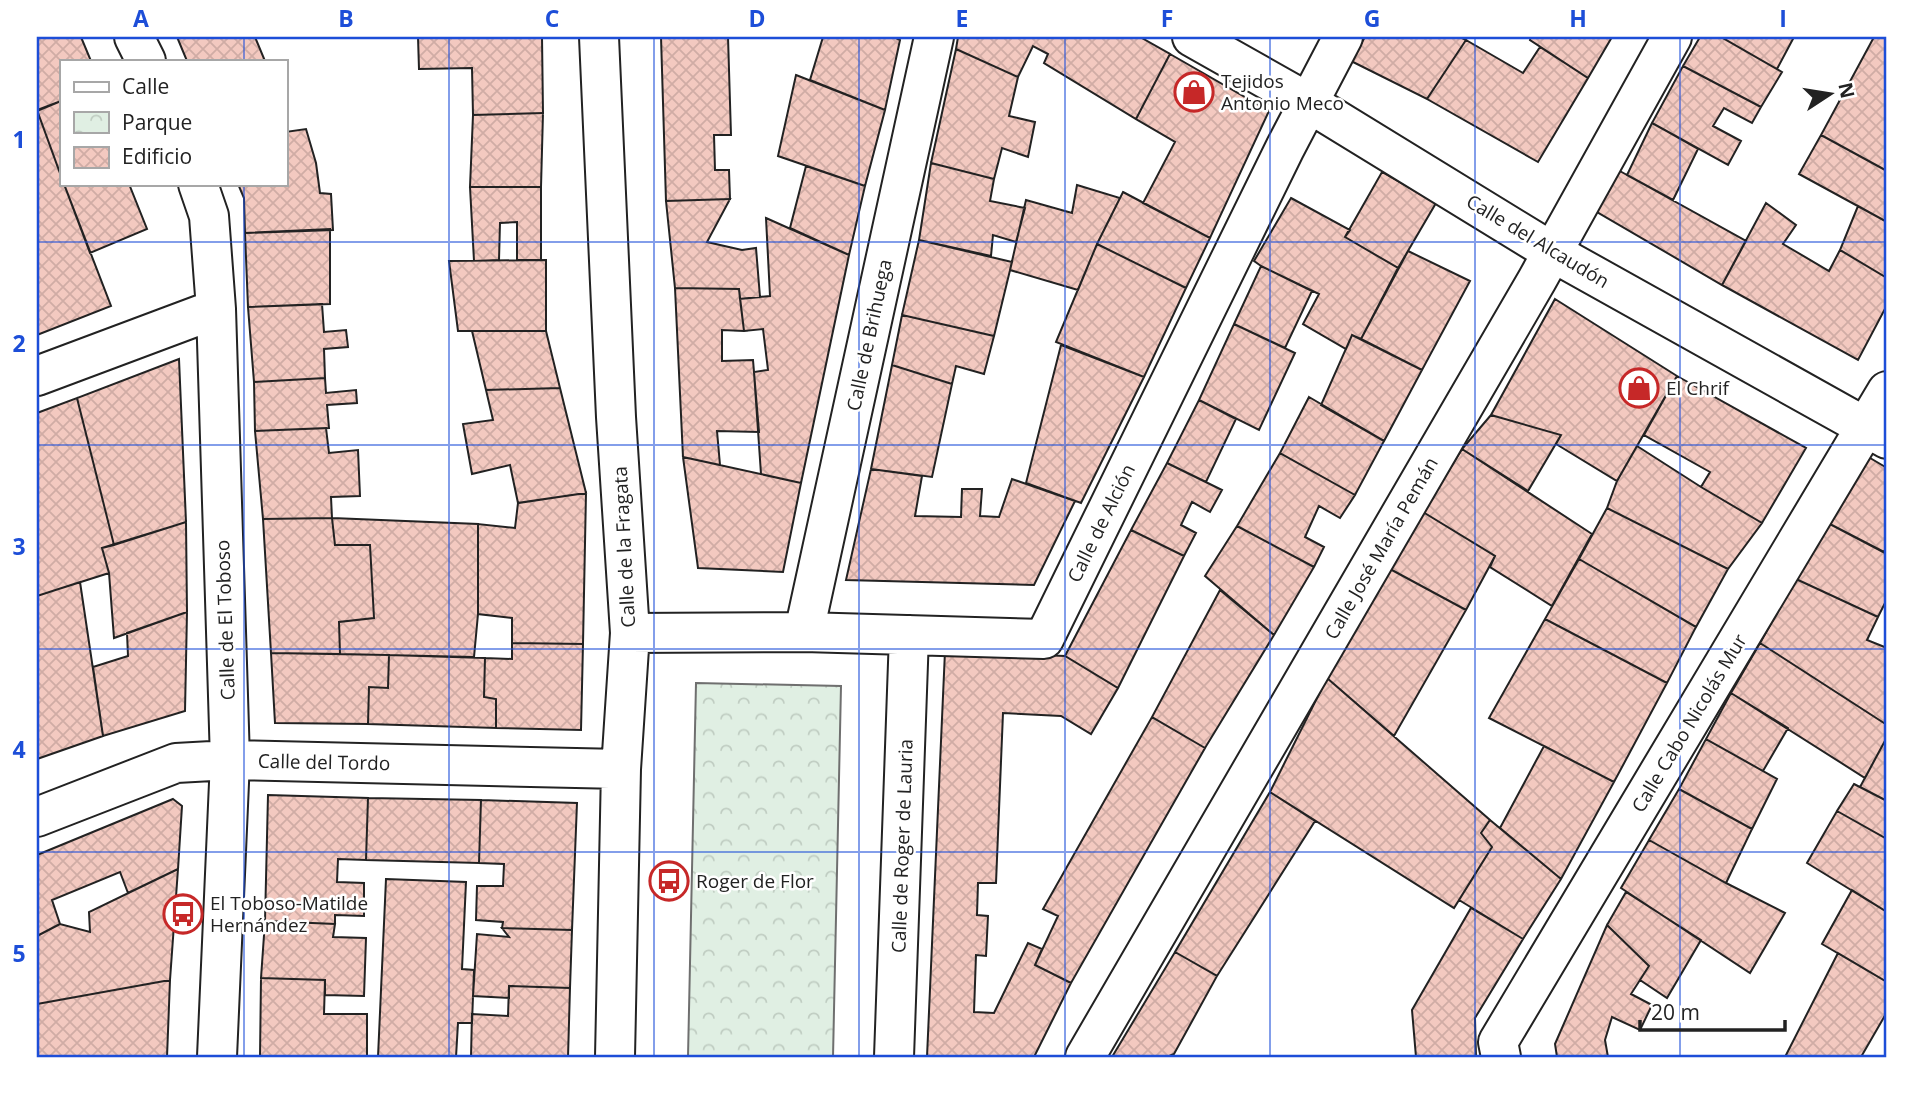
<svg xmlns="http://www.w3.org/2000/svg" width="1924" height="1094" font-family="'Open Sans',sans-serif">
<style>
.park{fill:url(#park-crowns);stroke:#6f6f6f;stroke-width:2}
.building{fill:url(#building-cross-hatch);stroke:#222;stroke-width:2}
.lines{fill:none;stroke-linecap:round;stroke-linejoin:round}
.minor-casing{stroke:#222;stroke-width:42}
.minor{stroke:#fff;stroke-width:38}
.grid{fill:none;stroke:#1d4ed8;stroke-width:2;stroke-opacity:0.55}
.labels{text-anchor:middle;stroke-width:5;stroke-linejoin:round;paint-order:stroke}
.poi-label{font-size:19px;fill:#222;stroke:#fff;text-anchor:start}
.street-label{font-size:19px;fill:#222;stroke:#fff}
.neatline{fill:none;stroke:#1d4ed8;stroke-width:2.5}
.grid-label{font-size:23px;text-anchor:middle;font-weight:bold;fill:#1d4ed8}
</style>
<defs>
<pattern id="park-crowns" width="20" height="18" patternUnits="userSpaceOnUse" patternTransform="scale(1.75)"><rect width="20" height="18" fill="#e0efe3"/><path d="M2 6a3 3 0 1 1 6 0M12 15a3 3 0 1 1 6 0" fill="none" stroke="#c0cdc2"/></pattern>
<pattern id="building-cross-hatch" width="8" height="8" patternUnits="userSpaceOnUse" patternTransform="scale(1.75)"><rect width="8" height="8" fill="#f3c9c0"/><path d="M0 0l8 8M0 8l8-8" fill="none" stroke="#d0aca5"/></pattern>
</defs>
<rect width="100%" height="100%" fill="#fff"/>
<path class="park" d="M696,683L841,686L833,1057H688Z"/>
<path class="building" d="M37,37H81L91,61H61V101L37,111Z
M177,37H255L265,61H187Z
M418,37H542L543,113L473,115L472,68L419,69Z
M661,37H728L731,135H714L715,170H729L730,199L666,201Z
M823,37H894L900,40L885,110L810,80Z
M958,37H1140L1170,54L1136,119L1044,63L1048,54L1033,46L1018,77L956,49Z
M1365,37H1460L1466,40L1427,99L1351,61Z
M1531,37H1612L1588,78L1530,40Z
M1700,37H1721L1782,72L1761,107L1683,66Z
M1721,37H1794L1777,69Z
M1874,37H1887V171L1821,135Z
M1466,40L1523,73L1540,47L1588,78L1538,162L1427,99Z
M956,49L1018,77L1009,116L1035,122L1028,157L1002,148L994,179L931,163Z
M1170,54L1269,111L1210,238L1143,203L1175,142L1136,119Z
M1683,66L1761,107L1752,123L1724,108L1713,126L1741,141L1728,165L1652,123Z
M796,75L885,110L865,186L778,156Z
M61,101V176L37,110Z
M37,110L61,176V184H64L111,306L37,335Z
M543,113L541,187H470L473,115Z
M1652,123L1698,149L1673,200L1627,175Z
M306,129L316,163L320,193L331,194L333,230L245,233L244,198L238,184H285V132Z
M1821,135L1887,171V222L1799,174Z
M931,163L994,179L990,201L1025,208L1016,242L993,235L991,256L919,240Z
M806,166L865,186L849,255L790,228Z
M1618,170L1746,241L1722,285L1597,212Z
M1382,172L1436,203L1398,268L1345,237Z
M64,184H129L147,229L90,253Z
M1077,185L1120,198L1097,244L1078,290L1010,270L1026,200L1072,213Z
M470,187H541V260H517V222L500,223L499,260L474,261Z
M1123,192L1210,238L1186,288L1097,244Z
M1291,198L1350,230L1345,237L1398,268L1361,339L1352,335L1346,349L1303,324L1319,294L1261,266L1254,261Z
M730,199L707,242L742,250L756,248L760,297L740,299L739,289L675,288L666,201Z
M1766,203L1796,225L1783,244L1829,271L1840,250L1887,278V305L1858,360L1722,285Z
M1858,206L1887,222V278L1840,250Z
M766,218L849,255L801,483L761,474L754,372L768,370L763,329L744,331L740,299L770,296Z
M330,229V304L248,307L245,233Z
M919,240L1012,262L994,336L902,315Z
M1097,244L1186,288L1144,377L1056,342Z
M1408,251L1470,281L1422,370L1361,339Z
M546,260V331H458L449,261Z
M1261,266L1312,291L1285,348L1234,324Z
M675,288L739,289L744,331L722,330V361L753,360L759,432L717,431L720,465L683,457Z
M1555,299L1677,376L1617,481L1556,444L1561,435L1491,415Z
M322,304L324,332L346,330L348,347L324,349L325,378L254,382L248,307Z
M902,315L994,336L984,374L956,366L952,384L892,365Z
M1234,324L1295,353L1259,430L1199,400Z
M472,331H546L560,388L486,390Z
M1352,335L1422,370L1384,441L1321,405Z
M1061,345L1144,377L1081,503L1026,483Z
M179,359L186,522L114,545L77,398Z
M892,365L952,384L932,477L871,469Z
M1677,376L1806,448L1762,523L1701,487L1710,472L1644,435Z
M325,378L326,393L356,390L357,403L327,405L329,428L255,431L254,382Z
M560,388L586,493L518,503L510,465L472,474L463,424L493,420L486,390Z
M1309,397L1384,441L1355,495L1280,453Z
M77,398L114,545L102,548L109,573L37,596V413Z
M1199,400L1236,419L1206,482L1167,463Z
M1491,415L1561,435L1528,491L1462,449Z
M326,428L329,453L358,450L360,496L331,497L332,518L263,519L255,431Z
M1637,446L1701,487L1762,523L1728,569L1607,508L1617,481Z
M1462,449L1592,534L1552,606L1490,567L1495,556L1423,512Z
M1280,453L1355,495L1340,518L1319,506L1305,537L1324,547L1314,567L1237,526Z
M1865,455L1887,468V546L1884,552L1826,522Z
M683,457L801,483L783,572L698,568Z
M1167,463L1222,490L1210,512L1192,502L1181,525L1196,533L1184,556L1131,530Z
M871,469L922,476L915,516L961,517L962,489H982L980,516L999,517L1012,479L1075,501L1034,585L846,580Z
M586,493L583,644L512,643V618L478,614V524L515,528L518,503Z
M1607,508L1728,569L1696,627L1579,559Z
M1423,512L1495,556L1466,610L1390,569Z
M332,518L478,524V614L474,657L340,654L339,622L374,618L370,545H335Z
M332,518L335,545H370L374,618L339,622L340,654L271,653L263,519Z
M186,522L187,612L114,638L109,573L102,548Z
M1826,522L1887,554V599L1878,617L1796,579Z
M1237,526L1314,567L1274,635L1205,576Z
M1131,530L1184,556L1118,688L1065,656Z
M1579,559L1696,627L1667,683L1545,619Z
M1390,569L1466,610L1394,736L1327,678Z
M1796,579L1878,617L1867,640L1887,648V725L1760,643Z
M80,582L103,736L37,759V596Z
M1220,590L1274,635L1205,748L1152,717Z
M187,612L185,711L103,736L93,667L128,656L127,633Z
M1545,619L1667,683L1614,782L1489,718Z
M512,643L583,644L581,730L496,728V699L484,697L485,658L512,659Z
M1760,643L1887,725V737L1865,778L1731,693Z
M945,651L1065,656L1118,688L1091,734L1061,716L1003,713L996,883H978L977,915L988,916L986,956L976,955L974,1012L994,1013L1028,943L1042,949L1035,965L1071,983L1034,1057H927Z
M271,653L389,655L388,688L369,687L368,724L275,723Z
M389,655L485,658L484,697L496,699V728L368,724L369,687L388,688Z
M1327,678L1490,820L1481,833L1492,847L1454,908L1270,792Z
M1731,693L1788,728L1763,771L1706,739Z
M1152,717L1205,748L1071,983L1035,965L1058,916L1043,909Z
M1887,737V801L1860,787Z
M1706,739L1777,779L1752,829L1679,789Z
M1544,746L1614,782L1561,879L1500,828Z
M1854,784L1887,801V839L1837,811Z
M1679,789L1752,829L1726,883L1649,840Z
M1270,792L1315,821L1217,976L1175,952Z
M268,795L368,798L366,860L338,859L337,882L364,883V916L335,915V924L265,921Z
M368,798L481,800L479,863L366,860Z
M173,799L182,806L178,869L128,893L120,872L52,900L60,924L37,936V855Z
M481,800L577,803L572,930L502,928L503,922L476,920L477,886H503L504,864L479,863Z
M1837,811L1887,839V912L1807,863Z
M1490,820L1561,879L1523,939L1459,900L1492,847L1481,833Z
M1649,840L1726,883L1785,913L1750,973L1621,888Z
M178,869L170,980L37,1004V936L60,924L90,932L89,912Z
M386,879L466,882L462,969L474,970L472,1023H458L456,1057H378Z
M1852,890L1887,912V982L1822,944Z
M1626,892L1701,940L1667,998L1640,980L1649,966L1607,925Z
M1471,908L1523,939L1475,1018L1476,1057H1416L1412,1010Z
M265,921L335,924L333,937L366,938L364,996L325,995V980L261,978Z
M1607,925L1649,966L1631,994L1652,1005L1640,1030L1612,1017L1605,1040L1608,1057H1557L1555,1044Z
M502,928L572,930L570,988L509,986V998L473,996L477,934L509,937Z
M1175,952L1217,976L1174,1054L1167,1057H1112Z
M1838,953L1887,982V1012L1861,1057H1785Z
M261,978L325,980L324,1014H367V1057H260Z
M170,980L167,1057H37V1004Z
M509,986L570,988L568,1057H471L472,1014L508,1016Z"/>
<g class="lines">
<g class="minor-casing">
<path id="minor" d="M134,37L146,61
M599,37L616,417L630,633L621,769L615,1057
M1192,37L1309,103L1552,252L1887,439
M198,184L209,216L216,309L230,760L217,1057
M37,376L216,309
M804,632L934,37
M630,633L804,632L1044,639L1285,148L1343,37
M37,817L176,763L230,760L621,769
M894,1057L909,635
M1085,1057L1537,280L1672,37
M1501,1057L1498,1042L1887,391"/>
</g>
<use href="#minor" class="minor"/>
</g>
<path class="grid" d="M244,37V61M449,37V1057M654,37V1057M859,37V1057M1065,37V1057M1270,37V1057M1475,37V1057M1680,37V1057M244,184V1057M37,242H1887M37,445H1887M37,649H1887M37,852H1887"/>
<defs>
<g id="shop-ring" transform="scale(2.0125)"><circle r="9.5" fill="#fff" stroke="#c62828" stroke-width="1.5"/><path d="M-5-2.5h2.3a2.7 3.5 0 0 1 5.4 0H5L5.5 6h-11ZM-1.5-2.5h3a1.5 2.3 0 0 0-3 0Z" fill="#c62828"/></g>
<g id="bus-ring" transform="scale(2.0125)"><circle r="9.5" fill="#fff" stroke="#c62828" stroke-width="1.5"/><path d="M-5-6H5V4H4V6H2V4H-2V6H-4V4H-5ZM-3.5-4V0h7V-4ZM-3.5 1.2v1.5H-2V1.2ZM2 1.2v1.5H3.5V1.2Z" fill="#c62828"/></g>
</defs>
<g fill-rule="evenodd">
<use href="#shop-ring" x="1194" y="92"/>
<use href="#shop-ring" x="1639" y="388"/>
<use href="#bus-ring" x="669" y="881"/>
<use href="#bus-ring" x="183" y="914"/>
</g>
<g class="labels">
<g class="poi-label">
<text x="1221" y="88">Tejidos<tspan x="1221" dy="22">Antonio Meco</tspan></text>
<text x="1666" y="395">El Chrif</text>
<text x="696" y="888">Roger de Flor</text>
<text x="210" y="910">El Toboso-Matilde<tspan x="210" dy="22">Hernández</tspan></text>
</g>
<g class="street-label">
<text transform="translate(1538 241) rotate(31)" y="7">Calle del Alcaudón</text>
<text transform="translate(869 335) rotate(-78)" y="7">Calle de Brihuega</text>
<text transform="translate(1101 523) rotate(-64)" y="7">Calle de Alción</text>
<text transform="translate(624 547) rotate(-93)" y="7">Calle de la Fragata</text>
<text transform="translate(1381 548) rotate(-60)" y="7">Calle José María Pemán</text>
<text transform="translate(225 620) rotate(-92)" y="7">Calle de El Toboso</text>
<text transform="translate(1689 723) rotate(-59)" y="7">Calle Cabo Nicolás Mur</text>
<text transform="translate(324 762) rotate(1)" y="7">Calle del Tordo</text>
<text transform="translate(902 846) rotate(-88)" y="7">Calle de Roger de Lauria</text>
</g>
</g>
<rect width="1924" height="1094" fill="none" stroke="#ffffff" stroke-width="77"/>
<rect x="60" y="60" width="228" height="126" fill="#ffffff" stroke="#a7a7a7" stroke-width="2"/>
<rect x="74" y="82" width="35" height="10" fill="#ffffff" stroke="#a7a7a7" stroke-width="2"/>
<text x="122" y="94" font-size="21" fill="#222222">Calle</text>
<rect x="74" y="112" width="35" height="21" fill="url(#park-crowns)" stroke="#a7a7a7" stroke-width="2"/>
<text x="122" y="130" font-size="21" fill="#222222">Parque</text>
<rect x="74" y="147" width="35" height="21" fill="url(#building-cross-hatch)" stroke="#a7a7a7" stroke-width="2"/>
<text x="122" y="164" font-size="21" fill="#222222">Edificio</text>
<g transform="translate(1830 94) rotate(78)" stroke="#ffffff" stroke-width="5" paint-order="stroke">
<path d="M0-5L12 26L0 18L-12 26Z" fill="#222222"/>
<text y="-10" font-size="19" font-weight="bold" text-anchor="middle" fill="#222222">N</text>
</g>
<path d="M1640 1020v10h145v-10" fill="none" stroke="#222222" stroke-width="3.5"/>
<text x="1651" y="1020" font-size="21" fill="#222222" stroke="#ffffff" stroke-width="5" paint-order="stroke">20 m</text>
<rect x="38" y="38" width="1847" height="1018" class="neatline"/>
<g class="grid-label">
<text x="141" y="27">A</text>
<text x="346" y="27">B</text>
<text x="552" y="27">C</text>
<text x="757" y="27">D</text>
<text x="962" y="27">E</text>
<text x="1167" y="27">F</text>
<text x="1372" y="27">G</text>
<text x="1578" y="27">H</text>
<text x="1783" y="27">I</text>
<text x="19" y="148">1</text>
<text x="19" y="352">2</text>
<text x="19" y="555">3</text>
<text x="19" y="758">4</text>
<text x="19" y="962">5</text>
</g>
</svg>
